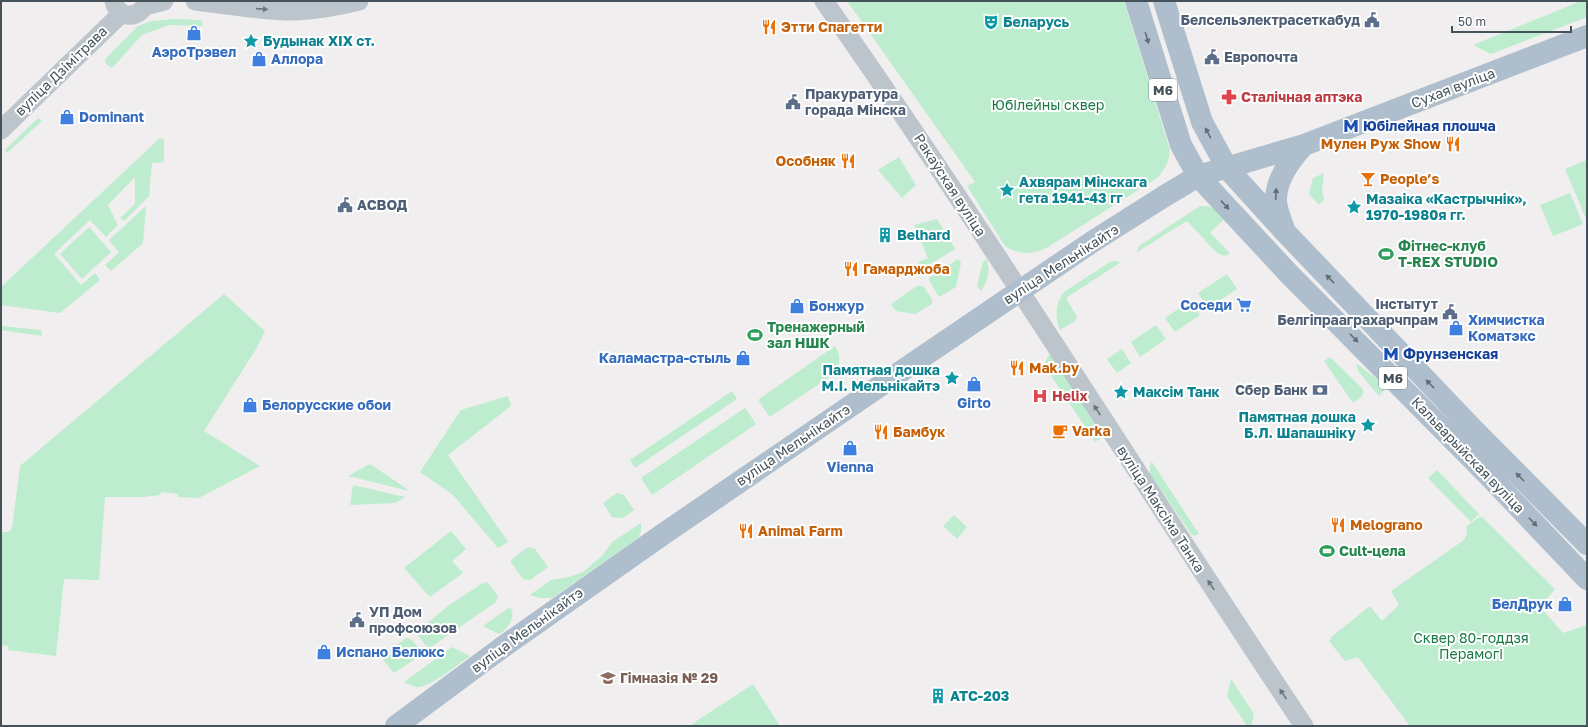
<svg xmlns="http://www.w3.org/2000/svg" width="1588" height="727" font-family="'Golos Text',sans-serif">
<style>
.green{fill:#bdedce}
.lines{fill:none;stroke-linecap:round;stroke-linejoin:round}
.minor{stroke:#bcc5cc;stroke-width:19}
.major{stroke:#aebecc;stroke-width:22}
.oneway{fill:#69747c}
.oneway2{fill:#606d76}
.labels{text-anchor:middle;stroke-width:4;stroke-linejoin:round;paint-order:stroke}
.shield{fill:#fff;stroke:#7e868c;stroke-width:1}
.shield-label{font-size:13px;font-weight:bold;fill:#46525a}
.service-label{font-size:14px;font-weight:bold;fill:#4e5e75;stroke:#fff;text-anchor:start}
.culture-label{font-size:14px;font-weight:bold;fill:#0d838f;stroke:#fff;text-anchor:start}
.food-label{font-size:14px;font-weight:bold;fill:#c56008;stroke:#fff;text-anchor:start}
.shop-label{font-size:14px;font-weight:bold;fill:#366cbe;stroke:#fff;text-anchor:start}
.street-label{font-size:14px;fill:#46525a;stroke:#fff}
.health-label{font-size:14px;font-weight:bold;fill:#be3a42;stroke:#fff;text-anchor:start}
.park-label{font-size:14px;fill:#1a7946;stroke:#fff}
.transit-label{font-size:14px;font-weight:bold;fill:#164399;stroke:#fff;text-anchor:start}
.leisure-label{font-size:14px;font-weight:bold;fill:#27864d;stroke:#fff;text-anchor:start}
.education-label{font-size:14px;font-weight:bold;fill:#785e54;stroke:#fff;text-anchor:start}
</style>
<rect width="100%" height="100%" fill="#f0eeee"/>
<path class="green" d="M847,1H1124L1170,150C1169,162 1165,169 1157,178L1048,247C1033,255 1018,255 1005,246L967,186L975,182Z
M1581,1H1587V17L1491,54L1473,45Z
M174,19L201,20L203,24L202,26L169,25L142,35L112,68L106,64L105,60L107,57L138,26L152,21Z
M38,118L42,121L7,153L5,150Z
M160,138L164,139V162L152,163L149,196L124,221L120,218L135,204V177L108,205L118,225L106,237L90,220L54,254L81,285L95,273L100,280L60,313L1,305V287Z
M899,157L916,185L902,198L878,170Z
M1587,160V221L1565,169Z
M1324,173L1322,191L1324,199L1319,205L1309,194L1313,178Z
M1570,193L1583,224L1553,236L1540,205Z
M146,206L143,243L111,271L105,265L119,252L109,240Z
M1200,206C1214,206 1215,208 1225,218L1210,233L1230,253C1225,257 1223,256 1217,253L1187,221L1137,252L1139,246Z
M937,219L955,249L922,269L918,262L928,258L914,225Z
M89,227L111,252L82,279L60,254Z
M986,258C991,271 988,280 981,291L977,286L982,265Z
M958,259L961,263L956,287L939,297L929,280L930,277Z
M1116,261L1121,262L1066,298L1077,317L1075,321L1060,330C1055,317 1055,304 1064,292L1110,262Z
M1227,274L1237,289L1208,308L1198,293Z
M917,286H923L932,299V304L915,314L896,311L891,304Z
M224,294L265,331L256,349L204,431L260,466L199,498L178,497V494L161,492L160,495L143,497H105L99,580L64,579L56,656L8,650V646L1,645V532H9L12,528L20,466Z
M1190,301L1200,315L1175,332L1165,318Z
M1156,325L1166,339L1140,357L1131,342Z
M1,326L41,330L42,336L1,330Z
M835,346C841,356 841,365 834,374L771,416H769L759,401V399Z
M1122,349L1131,363L1117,373L1107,359Z
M1053,352L1106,435L1095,442L1044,365L1048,356Z
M1330,357L1363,389C1365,396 1359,399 1353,403L1324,361Z
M1356,363L1387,387L1379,396L1358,371Z
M732,391L737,399L635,468L630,460Z
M508,396L511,406L448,455L508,542L498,548L453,495L420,472L461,410Z
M745,408L756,424L652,495L641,478Z
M1152,462L1199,534L1194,536L1191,534L1150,474V464Z
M370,464L410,491L348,476Z
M1437,470L1479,514L1471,522L1428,478Z
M353,485L405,497L396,503L350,505Z
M617,493L624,495L634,510L623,518L612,517L603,503Z
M954,515L967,527L957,539L943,526Z
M1479,517H1482L1555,589L1540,607L1563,633L1587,625V726H1410L1358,657L1345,661L1329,641L1331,639L1330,638L1370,606L1382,621L1399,605L1391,591L1464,540L1467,534L1466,527Z
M641,523V532L638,538L552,598H540L530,595L551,580L569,577L583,572L603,555L612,542Z
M451,531L466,549L452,561L463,573L430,597L404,568Z
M528,547L535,549L548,567L530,580L523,579L510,561Z
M487,582L498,596L496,602L431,647L426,646L417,634L418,631L449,605L483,583Z
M510,607C517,617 508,629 499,634L483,626Z
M406,638L412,640L422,652L421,655L394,673L381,657Z
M452,647L470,656C458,664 432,686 419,687C413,687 409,684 404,682Z
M1231,679L1254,714L1251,726H1247L1227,696Z
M753,684L780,726H689Z"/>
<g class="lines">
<path class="minor" d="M114,1C118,21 141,19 147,1
M195,1C228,5 262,11 296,11C317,10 339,6 359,1
M824,1C991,238 1143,485 1304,726
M145,6L164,1
M1,130L122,13"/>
<path class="major" d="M1136,1L1181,145L1198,176L1290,275L1490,477L1587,579
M1164,1L1202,122L1227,168L1285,232L1473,429L1587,544
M1284,229C1281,220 1277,211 1276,202C1275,181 1290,160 1304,145
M396,726L500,649L659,537L909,366L1092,242L1163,197L1198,176L1304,145L1587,36"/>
</g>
<defs><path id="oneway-solid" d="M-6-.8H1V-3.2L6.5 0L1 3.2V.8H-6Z"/></defs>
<g class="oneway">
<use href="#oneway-solid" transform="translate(262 9) rotate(4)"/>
<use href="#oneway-solid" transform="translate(1097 410) rotate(-123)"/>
<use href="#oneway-solid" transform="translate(1211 585) rotate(-124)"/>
<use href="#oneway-solid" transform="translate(1283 694) rotate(-124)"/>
</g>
<g class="oneway2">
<use href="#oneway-solid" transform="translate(1147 38) rotate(73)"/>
<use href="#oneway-solid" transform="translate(1208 133) rotate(-118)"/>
<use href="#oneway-solid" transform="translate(1276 194) rotate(-87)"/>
<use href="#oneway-solid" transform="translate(1225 205) rotate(47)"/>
<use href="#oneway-solid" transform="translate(1330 279) rotate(-134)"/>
<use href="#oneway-solid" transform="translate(1354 338) rotate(46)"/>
<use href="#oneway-solid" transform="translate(1430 384) rotate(-134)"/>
<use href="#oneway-solid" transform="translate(1520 477) rotate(-135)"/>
<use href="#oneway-solid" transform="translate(1533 522) rotate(46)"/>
</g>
<defs>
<g id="civic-bare" transform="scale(1.2)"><path d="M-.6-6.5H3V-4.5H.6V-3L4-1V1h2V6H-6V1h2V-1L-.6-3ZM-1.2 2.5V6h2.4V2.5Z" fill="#5c6f8a" stroke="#fff" stroke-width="2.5" paint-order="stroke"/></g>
<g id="theatre-bare" transform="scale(1.2)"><path d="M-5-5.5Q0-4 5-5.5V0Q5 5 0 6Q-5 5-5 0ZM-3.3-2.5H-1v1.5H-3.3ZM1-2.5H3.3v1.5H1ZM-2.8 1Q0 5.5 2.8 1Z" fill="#0f9aa8" stroke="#fff" stroke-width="2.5" paint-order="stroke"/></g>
<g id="restaurant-bare" transform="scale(1.2)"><path d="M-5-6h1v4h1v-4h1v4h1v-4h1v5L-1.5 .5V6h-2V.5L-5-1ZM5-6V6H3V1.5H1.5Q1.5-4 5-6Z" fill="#e8710a" stroke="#fff" stroke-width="2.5" paint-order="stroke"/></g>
<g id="shop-bare" transform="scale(1.2)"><path d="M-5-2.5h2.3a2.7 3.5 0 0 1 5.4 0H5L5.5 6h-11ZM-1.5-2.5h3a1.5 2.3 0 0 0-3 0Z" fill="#3f7fe0" stroke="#fff" stroke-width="2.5" paint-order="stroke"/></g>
<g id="sight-bare" transform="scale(1.2)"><path d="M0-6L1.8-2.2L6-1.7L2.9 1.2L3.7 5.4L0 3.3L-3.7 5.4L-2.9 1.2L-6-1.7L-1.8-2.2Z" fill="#0f9aa8" stroke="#fff" stroke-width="2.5" paint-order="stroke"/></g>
<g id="pharmacy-bare" transform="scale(1.2)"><path d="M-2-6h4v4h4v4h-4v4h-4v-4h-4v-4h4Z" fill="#e0444e" stroke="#fff" stroke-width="2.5" paint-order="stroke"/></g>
<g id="metro-bare" transform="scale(1.2)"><path d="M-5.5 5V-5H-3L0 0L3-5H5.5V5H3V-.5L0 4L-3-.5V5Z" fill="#1a4fb4" stroke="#fff" stroke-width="2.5" paint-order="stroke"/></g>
<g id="bar-bare" transform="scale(1.2)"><path d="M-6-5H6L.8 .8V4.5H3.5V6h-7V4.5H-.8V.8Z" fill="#e8710a" stroke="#fff" stroke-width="2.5" paint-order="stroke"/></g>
<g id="building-bare" transform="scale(1.2)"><path d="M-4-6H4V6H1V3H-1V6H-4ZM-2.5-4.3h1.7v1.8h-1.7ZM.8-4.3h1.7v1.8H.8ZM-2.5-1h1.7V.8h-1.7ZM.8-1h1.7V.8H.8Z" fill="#0f9aa8" stroke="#fff" stroke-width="2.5" paint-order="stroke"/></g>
<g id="stadium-bare" transform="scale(1.2)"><path d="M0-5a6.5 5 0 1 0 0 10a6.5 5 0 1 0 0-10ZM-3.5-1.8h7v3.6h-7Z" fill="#2e9e5b" stroke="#fff" stroke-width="2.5" paint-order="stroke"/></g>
<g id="supermarket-bare" transform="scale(1.2)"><path d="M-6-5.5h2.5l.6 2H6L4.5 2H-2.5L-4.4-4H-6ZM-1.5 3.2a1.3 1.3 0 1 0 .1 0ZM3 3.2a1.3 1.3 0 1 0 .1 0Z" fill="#3f7fe0" stroke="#fff" stroke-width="2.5" paint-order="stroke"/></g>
<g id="bank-bare" transform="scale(1.2)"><path d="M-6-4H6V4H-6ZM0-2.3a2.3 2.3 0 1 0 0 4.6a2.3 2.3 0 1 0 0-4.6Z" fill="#5c6f8a" stroke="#fff" stroke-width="2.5" paint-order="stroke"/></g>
<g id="hospital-bare" transform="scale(1.2)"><path d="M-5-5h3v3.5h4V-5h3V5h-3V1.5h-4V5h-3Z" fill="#e0444e" stroke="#fff" stroke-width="2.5" paint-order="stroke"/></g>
<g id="cafe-bare" transform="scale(1.2)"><path d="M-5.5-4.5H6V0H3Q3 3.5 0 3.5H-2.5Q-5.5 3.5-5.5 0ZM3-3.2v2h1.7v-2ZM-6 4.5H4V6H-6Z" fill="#e8710a" stroke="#fff" stroke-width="2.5" paint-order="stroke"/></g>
<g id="school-bare" transform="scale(1.2)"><path d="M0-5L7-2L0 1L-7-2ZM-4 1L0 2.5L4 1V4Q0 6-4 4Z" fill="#8d6e63" stroke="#fff" stroke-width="2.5" paint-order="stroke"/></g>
</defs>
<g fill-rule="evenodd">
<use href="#civic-bare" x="1372" y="20"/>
<use href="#theatre-bare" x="991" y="22"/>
<use href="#restaurant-bare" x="769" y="27"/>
<use href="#shop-bare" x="194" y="33"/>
<use href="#sight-bare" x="251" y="41"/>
<use href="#civic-bare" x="1212" y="57"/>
<use href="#shop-bare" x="259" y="59"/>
<use href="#pharmacy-bare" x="1229" y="97"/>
<use href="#civic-bare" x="793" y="102"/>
<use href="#shop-bare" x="67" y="117"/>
<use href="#metro-bare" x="1351" y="126"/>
<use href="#restaurant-bare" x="1453" y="144"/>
<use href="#restaurant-bare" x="848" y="161"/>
<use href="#bar-bare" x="1368" y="179"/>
<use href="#sight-bare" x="1007" y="190"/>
<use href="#civic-bare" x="345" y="205"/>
<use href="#sight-bare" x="1354" y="207"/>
<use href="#building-bare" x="885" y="235"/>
<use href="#stadium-bare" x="1386" y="254"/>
<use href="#restaurant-bare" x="851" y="269"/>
<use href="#supermarket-bare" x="1244" y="305"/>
<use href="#shop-bare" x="797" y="306"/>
<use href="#civic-bare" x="1450" y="312"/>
<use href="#shop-bare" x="1456" y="328"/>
<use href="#stadium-bare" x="755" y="335"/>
<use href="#metro-bare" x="1391" y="354"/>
<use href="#shop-bare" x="743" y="358"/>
<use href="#restaurant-bare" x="1017" y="368"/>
<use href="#sight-bare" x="952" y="378"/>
<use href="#shop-bare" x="974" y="384"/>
<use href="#bank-bare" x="1320" y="390"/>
<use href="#sight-bare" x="1121" y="392"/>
<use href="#hospital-bare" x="1040" y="396"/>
<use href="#shop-bare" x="250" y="405"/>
<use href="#sight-bare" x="1368" y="425"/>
<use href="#cafe-bare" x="1060" y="431"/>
<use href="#restaurant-bare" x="881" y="432"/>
<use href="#shop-bare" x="850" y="448"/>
<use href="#restaurant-bare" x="1338" y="525"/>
<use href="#restaurant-bare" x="746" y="531"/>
<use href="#stadium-bare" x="1327" y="551"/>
<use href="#shop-bare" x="1565" y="604"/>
<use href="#civic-bare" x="357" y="620"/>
<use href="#shop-bare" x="324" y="652"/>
<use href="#school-bare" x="608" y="678"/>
<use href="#building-bare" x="938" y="696"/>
</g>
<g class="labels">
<g class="shield">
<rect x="1149" y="79" width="28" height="22" rx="3"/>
<rect x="1379" y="367" width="28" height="22" rx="3"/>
</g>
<g class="shield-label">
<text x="1163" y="95">М6</text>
<text x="1393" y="383">М6</text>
</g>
<g class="service-label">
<text x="1360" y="25" text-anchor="end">Белсельэлектрасеткабуд</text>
<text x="1224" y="62">Европочта</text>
<text x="805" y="99">Пракуратура<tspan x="805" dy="16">горада Мінска</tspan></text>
<text x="357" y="210">АСВОД</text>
<text x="1438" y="309" text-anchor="end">Інстытут<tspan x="1438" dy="16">Белгіпрааграхарчпрам</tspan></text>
<text x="1308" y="395" text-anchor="end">Сбер Банк</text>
<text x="369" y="617">УП Дом<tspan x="369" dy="16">профсоюзов</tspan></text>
</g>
<g class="culture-label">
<text x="1003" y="27">Беларусь</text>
<text x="263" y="46">Будынак XIX ст.</text>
<text x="1019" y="187">Ахвярам Мінскага<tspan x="1019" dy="16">гета 1941-43 гг</tspan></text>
<text x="1366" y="204">Мазаіка «Кастрычнік»,<tspan x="1366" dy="16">1970-1980я гг.</tspan></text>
<text x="897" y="240">Belhard</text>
<text x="940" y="375" text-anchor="end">Памятная дошка<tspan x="940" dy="16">М.І. Мельнікайтэ</tspan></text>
<text x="1133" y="397">Максім Танк</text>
<text x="1356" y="422" text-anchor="end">Памятная дошка<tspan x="1356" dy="16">Б.Л. Шапашніку</tspan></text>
<text x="950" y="701">АТС-203</text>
</g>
<g class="food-label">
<text x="781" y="32">Этти Спагетти</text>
<text x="1441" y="149" text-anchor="end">Мулен Руж Show</text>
<text x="836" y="166" text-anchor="end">Особняк</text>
<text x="1380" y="184">People’s</text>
<text x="863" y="274">Гамарджоба</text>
<text x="1029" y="373">Mak.by</text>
<text x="1072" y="436">Varka</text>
<text x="893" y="437">Бамбук</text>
<text x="1350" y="530">Melograno</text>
<text x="758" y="536">Animal Farm</text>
</g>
<g class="shop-label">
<text x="194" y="57" text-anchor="middle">АэроТрэвел</text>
<text x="271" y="64">Аллора</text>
<text x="79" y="122">Dominant</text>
<text x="1232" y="310" text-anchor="end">Соседи</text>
<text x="809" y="311">Бонжур</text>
<text x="1468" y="325">Химчистка<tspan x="1468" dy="16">Коматэкс</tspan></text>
<text x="731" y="363" text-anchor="end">Каламастра-стыль</text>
<text x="974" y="408" text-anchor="middle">Girto</text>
<text x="262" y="410">Белорусские обои</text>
<text x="850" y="472" text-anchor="middle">Vienna</text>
<text x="1553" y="609" text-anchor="end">БелДрук</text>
<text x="336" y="657">Испано Белюкс</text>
</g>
<g class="street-label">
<text transform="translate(61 71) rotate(-44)" y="5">вуліца Дзімітрава</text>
<text transform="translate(1453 88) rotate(-21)" y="5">Сухая вуліца</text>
<text transform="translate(950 185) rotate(57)" y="5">Ракаўская вуліца</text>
<text transform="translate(1061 264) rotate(-33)" y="5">вуліца Мельнікайтэ</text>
<text transform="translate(793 445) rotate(-34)" y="5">вуліца Мельнікайтэ</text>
<text transform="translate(1468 455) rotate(46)" y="5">Кальварыйская вуліца</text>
<text transform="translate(1161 509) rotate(57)" y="5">вуліца Максіма Танка</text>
<text transform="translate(527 630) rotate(-36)" y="5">вуліца Мельнікайтэ</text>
</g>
<g class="health-label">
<text x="1241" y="102">Сталічная аптэка</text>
<text x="1052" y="401">Helix</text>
</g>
<g class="park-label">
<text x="1048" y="110">Юбілейны сквер</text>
<text x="1471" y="643">Сквер 80-годдзя<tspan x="1471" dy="16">Перамогі</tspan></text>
</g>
<g class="transit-label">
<text x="1363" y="131">Юбілейная плошча</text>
<text x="1403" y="359">Фрунзенская</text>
</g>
<g class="leisure-label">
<text x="1398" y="251">Фітнес-клуб<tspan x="1398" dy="16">T-REX STUDIO</tspan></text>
<text x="767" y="332">Тренажерный<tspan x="767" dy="16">зал НШК</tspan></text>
<text x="1339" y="556">Cult-цела</text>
</g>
<g class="education-label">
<text x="620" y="683">Гімназія № 29</text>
</g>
</g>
<rect width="1588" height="727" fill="none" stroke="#46525a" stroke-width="4"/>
<path d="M1452 26v6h119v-6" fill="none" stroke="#46525a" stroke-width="2"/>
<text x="1458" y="26" font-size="12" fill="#46525a" stroke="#ffffff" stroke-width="3" paint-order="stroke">50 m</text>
</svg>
